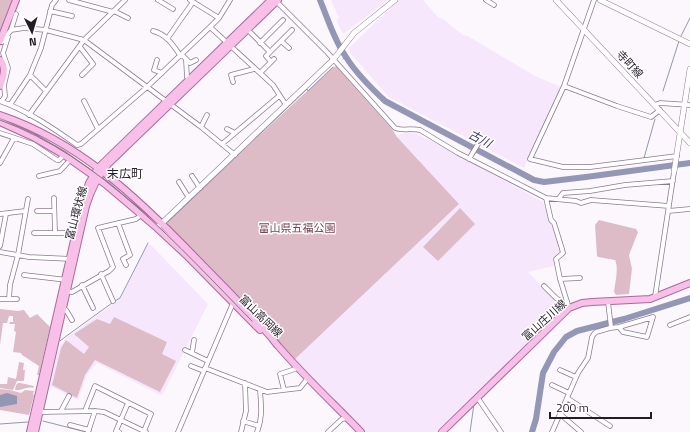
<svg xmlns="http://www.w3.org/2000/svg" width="690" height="432" font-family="'Titillium Web','Noto Sans JP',sans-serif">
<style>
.built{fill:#f7e7fd}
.green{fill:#debcc7}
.water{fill:#9397b5}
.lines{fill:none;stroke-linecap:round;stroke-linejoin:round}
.stream{stroke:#9397b5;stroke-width:1}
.river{stroke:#9397b5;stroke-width:6}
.minor-casing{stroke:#8e7994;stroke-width:5.5}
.tertiary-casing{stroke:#8e7994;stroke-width:6}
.primary-casing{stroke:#aa6a9b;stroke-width:8}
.minor{stroke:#fff;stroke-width:4}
.tertiary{stroke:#fff;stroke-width:5}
.primary{stroke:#f8bfe9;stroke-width:6}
.tram{stroke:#7e7880;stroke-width:1}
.labels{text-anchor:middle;stroke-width:3;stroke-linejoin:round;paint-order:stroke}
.street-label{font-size:11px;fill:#231b25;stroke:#fff}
.park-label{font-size:11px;fill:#754356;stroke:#fff}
.water-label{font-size:12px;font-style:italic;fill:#383b66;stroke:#fff}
.neighbourhood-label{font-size:12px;fill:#231b25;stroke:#fff}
</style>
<rect width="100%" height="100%" fill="#fbf7fd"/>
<path class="built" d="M331,0H388L343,34L338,24L337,20L339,18Z
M399,0H423L439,18L443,19L464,36L466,35L535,76L561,87L524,168L389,97L350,53L349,48Z
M409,132L414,133L432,141L543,202L561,251L554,260V266L528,272L564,310L438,432H365L294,360L459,204L397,137L400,134Z
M147,245H151L208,304L163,394L160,395L97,363L87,375L78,400L50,386L59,347L66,338L121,298Z"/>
<path class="green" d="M0,0H15L0,36Z
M336,66L392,129L397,137L459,204L294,360L228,292L166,222L332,68Z
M460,208L475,224L438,261L423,247Z
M599,220L636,229L638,232L629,255L632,269L629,294L616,295L614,292C615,283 619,268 615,260L598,257L597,256L595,225Z
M0,309L18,311L24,310L30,318L37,314L50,327L39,375H37L39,366L22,355L21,353L13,352L16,332L14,331L15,324H9L10,322H13V316H9L7,323H3L0,345Z
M114,317L167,342L162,354L176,361L160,392L95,360L85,375L77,398L52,385L61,348L66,340L84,354L89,347L74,334L97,319L110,324Z
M19,362L24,363L23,370H25L24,381H17L13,390L0,388V384H7L8,377L16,379Z
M18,383H20L34,386L33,388C26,386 22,391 15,390L16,385Z
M0,389L10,390L21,393L25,390L34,391L33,394L34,395L29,415L0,410Z"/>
<path class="water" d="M7,393L17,396V404L0,407V395Z"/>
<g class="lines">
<path class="stream" d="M680,38L690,18
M343,59L346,57
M663,91L679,41
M644,158L655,119
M645,166L646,170
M168,222L307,89L308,91L333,67
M115,301L120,298L148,243
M60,341L65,337L112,303
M43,421L86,432
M0,424L28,422
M470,432L474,404"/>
<path class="river" d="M320,0C328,19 334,40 346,57C356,73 371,88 385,101L534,180L544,182L586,177L690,163
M532,432L536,419L543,373L554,352L566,337L577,331L624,319L690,298"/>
<g class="minor-casing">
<path id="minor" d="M69,0L113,12
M158,0L173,9
M275,0L326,51L395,128C403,131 412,128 420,130L458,153L546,198L576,201L581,203L591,200L669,206
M486,0L494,5
M594,0L564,86L530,159L563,167H590L677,156
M50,11L72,16
M114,11L128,18
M219,18L230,0
M210,27L273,85L286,105
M11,30L16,14
M248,30L270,52
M153,31C166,34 173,45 180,55
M167,39L193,2
M281,41L289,48
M2,42L11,30L24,28L46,30L84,40L201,127L235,155
M260,43L283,20
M80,47L93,64L82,75
M181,54L190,63L196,60
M157,60L154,70L162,73
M186,60L187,77L189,80
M271,62L266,56L292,30
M260,73L274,59
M30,75L41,48L52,5L56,0
M233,82L231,75L254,69
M564,86L617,106L651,117L660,110
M0,101C28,111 53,128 77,145L81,144L147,87L210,27L219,18L190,0
M2,101L5,96L4,85L8,68L3,53L8,37
M84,101L98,129
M10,105L30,75L46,91
M655,105L660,103L690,105
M29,115L84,40L125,0
M201,127L207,115
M227,129L235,133
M0,133L33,144L57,160H59L64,155
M222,144L279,96
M469,159L478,144
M0,163L14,138
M39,176L60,171L70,160
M192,176L200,188
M179,182L189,198
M54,198L55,233
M546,198L551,220L554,223L562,249L563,253L556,259L560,279L569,308
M559,198L563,193L590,191L625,185L673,181
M37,211H54
M668,211L690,209
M0,214L25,211
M118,223L130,255L123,259L126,265
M34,233H72L77,234
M0,246L6,214
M0,252L29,257L72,259
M101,274L113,301
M24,275L67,280
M560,279L580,278
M82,285L93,308
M544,286L556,298L567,305
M64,291L72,292L109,271L113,267L98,228L136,219L141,215
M655,297L674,172
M0,299H17
M9,299L10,285L18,255L28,199
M608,302L611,327
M63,309L66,310L72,320
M670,325L690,317
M619,327L623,332L647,337L653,317
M185,350L208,361
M192,353L194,340
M191,366L204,371
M205,368L267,392L300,388L308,378
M560,370L576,377
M552,385L569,393
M284,390L280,374L295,369L297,367
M477,397L501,432
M567,398L610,426
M39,411L43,412L95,411L104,412L146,432
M61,411L69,396
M85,411L95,386L151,414L144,431
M560,414L581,432
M243,421L259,426
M70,425L89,430
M88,432L95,411
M119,432L116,431L128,403
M178,432L233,303
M241,432L246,411L245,383
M257,432C263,418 261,405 260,390
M328,432L342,419L347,418
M552,432L578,373L588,358L592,337L594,334L596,332L610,328L619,327L653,317"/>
</g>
<g class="tertiary-casing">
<path id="tertiary" d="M556,0L690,143
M600,0L690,44
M674,172L690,69
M159,226L333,60L354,33L395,0"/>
</g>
<g class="primary-casing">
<path id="primary" d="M0,41L16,0
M0,60C7,68 3,77 0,86
M0,115C78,141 138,198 194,256C219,282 246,308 269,335C273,339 275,343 279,347C305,377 334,404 361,432
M0,122L33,137L64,155L105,184L157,228L186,255L260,330
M30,432L83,201L89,183L98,168L271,0
M35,432L86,206C91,190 97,177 108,164L278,0
M442,432L569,308L582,303L592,302L650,299L690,283"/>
</g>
<use href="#minor" class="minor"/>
<use href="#tertiary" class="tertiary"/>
<use href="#primary" class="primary"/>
<path class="tram" d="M0,120C101,157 178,246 252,321"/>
</g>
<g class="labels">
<g class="street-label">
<text transform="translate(630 64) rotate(47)" y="4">寺町線</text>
<text transform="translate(76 213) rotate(-75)" y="4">富山環状線</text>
<text transform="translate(261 316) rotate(44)" y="4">富山高岡線</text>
<text transform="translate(544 320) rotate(-42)" y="4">富山庄川線</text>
</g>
<g class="park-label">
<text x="297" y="232">富山県五福公園</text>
</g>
<g class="water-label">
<text transform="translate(480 139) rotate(28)" y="4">古川</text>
</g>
<g class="neighbourhood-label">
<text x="125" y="178">末広町</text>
</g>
</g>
<g transform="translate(32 32) rotate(175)" stroke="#ffffff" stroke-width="3" paint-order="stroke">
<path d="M0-3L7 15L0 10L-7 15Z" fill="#231b25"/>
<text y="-6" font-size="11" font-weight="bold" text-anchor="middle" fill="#231b25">N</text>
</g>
<path d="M550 412v6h101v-6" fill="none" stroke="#231b25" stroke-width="2"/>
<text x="556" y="412" font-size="12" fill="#231b25" stroke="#ffffff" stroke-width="3" paint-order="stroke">200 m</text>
</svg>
